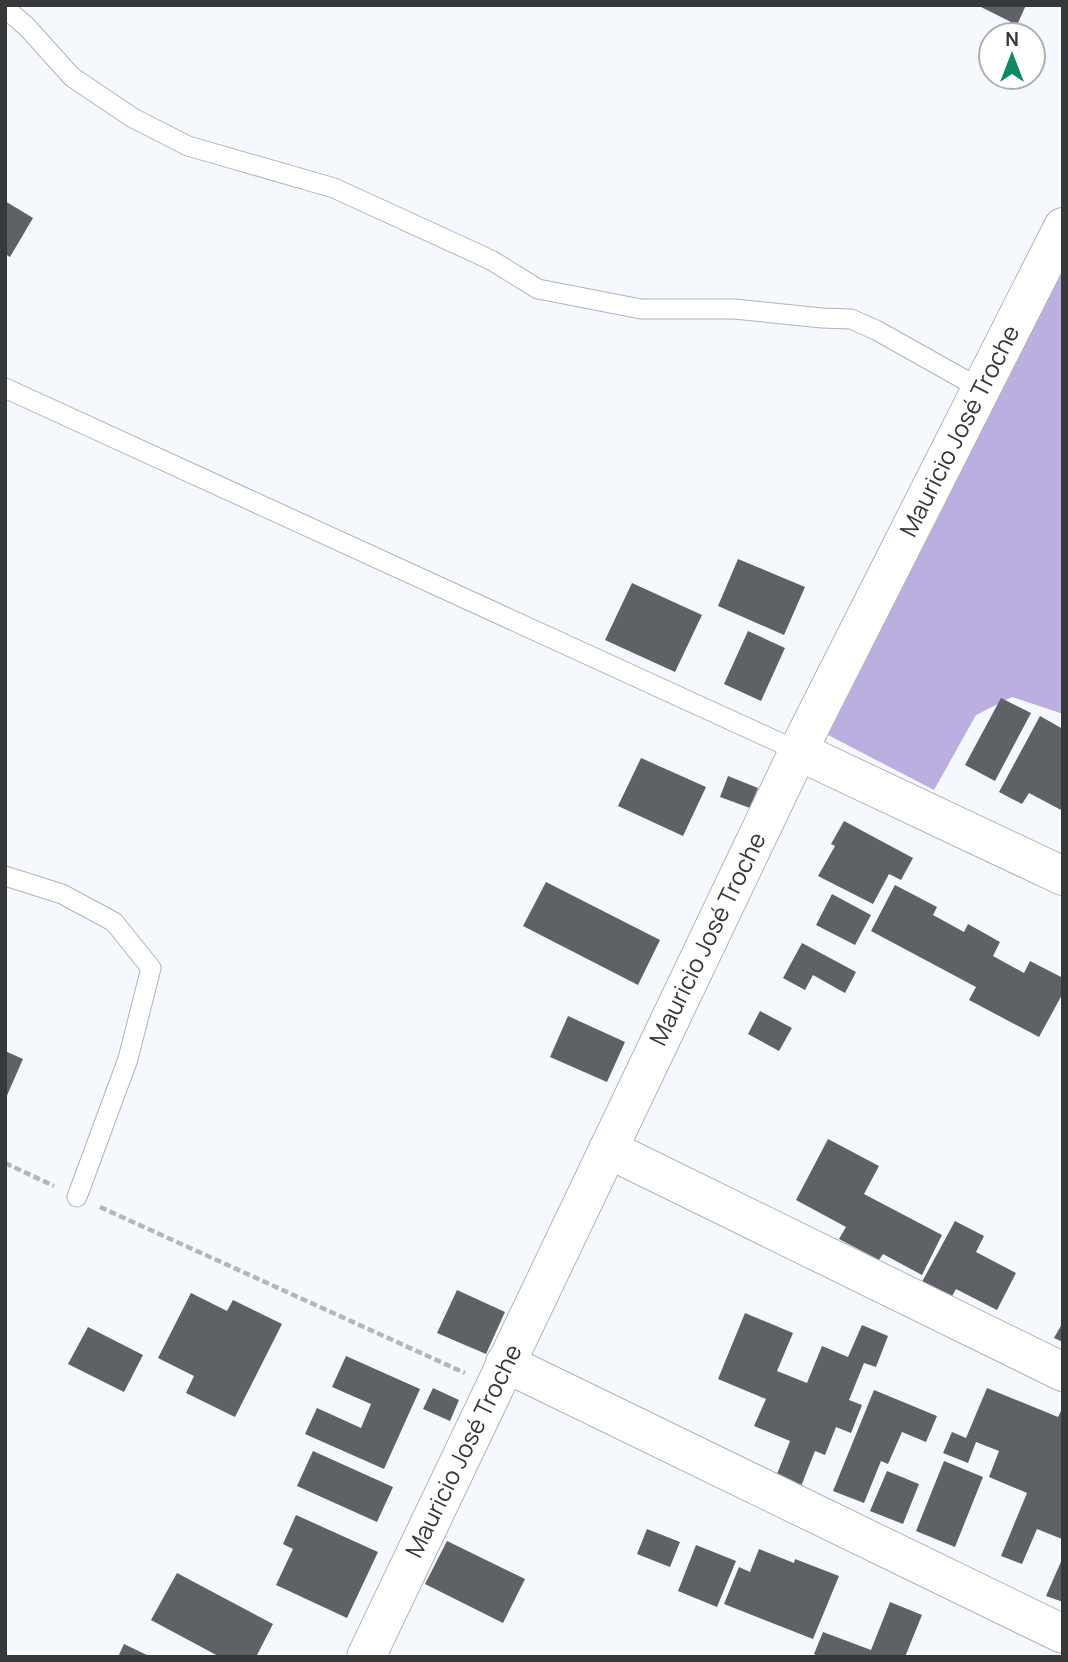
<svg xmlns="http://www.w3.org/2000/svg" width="1068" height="1662" font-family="Manrope,sans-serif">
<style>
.forest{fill:#bbaee1}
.building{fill:#5e6266}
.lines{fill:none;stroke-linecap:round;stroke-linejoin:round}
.service-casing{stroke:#b0b3b8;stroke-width:21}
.minor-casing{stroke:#b0b3b8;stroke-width:40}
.path{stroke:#b3b6ba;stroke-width:4.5;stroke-dasharray:7 3.5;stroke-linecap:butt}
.service{stroke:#fff;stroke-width:19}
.minor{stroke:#fff;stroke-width:38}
.labels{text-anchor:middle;stroke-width:7;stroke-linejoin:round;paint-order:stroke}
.street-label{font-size:24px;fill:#36383a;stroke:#fff}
</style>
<rect width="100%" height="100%" fill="#f5f8fd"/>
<path class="forest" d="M1063,269V714L1012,697L976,715L934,790L828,735Z"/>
<path class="building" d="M977,5H1026L1017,25Z
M5,201L33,218L10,257L5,254Z
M738,559L805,587L784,635L718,606Z
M632,583L702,615L675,672L605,640Z
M748,631L785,648L761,701L724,684Z
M1001,698L1031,713L995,781L965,765Z
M1040,716L1063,729V811L1029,793L1022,804L999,792Z
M641,758L706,787L683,836L618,806Z
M728,776L758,788L750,808L720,797Z
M844,821L913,858L901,880L889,874L873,904L818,876L835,846L831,844Z
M546,882L660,940L638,985L523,926Z
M895,885L937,907L933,915L964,932L968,924L1000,942L993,956L1024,973L1030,961L1063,978V993L1039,1037L969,1000L976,987L871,931Z
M832,894L871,915L855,945L816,925Z
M802,943L856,972L845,993L813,975L805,990L783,978Z
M760,1011L792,1028L779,1051L748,1034Z
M568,1016L625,1042L607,1082L550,1057Z
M5,1051L23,1059L5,1100Z
M828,1139L879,1166L864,1194L942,1235L922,1275L883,1254L879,1260L839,1239L846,1227L796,1200Z
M955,1221L984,1236L976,1252L1016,1273L997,1310L956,1289L946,1307L917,1291Z
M457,1290L505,1312L486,1354L437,1333Z
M191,1293L227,1311L233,1300L282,1324L235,1417L186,1393L194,1376L158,1358Z
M745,1313L793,1333L777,1371L807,1383L822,1346L848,1357L862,1325L888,1336L876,1367L864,1363L849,1400L862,1405L851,1433L836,1427L825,1455L815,1451L798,1494L773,1484L790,1441L754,1426L766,1399L718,1379Z
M1063,1322V1342L1054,1338Z
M88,1327L143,1355L124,1392L68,1364Z
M346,1356L420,1389L384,1469L305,1434L317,1408L361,1428L371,1404L332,1387Z
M433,1388L459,1400L450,1421L423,1409Z
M987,1388L1058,1417L1061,1411L1063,1412V1537L1062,1539L1037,1529L1022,1564L1001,1556L1027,1493L989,1477L999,1451L976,1442L968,1463L943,1453L952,1432L966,1438Z
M874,1390L937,1416L926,1442L902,1432L888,1464L881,1461L864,1503L833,1491Z
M313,1451L393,1487L377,1522L297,1486Z
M944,1461L983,1477L955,1547L916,1531Z
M887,1471L919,1484L903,1524L870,1511Z
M296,1515L378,1552L347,1618L276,1585L293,1549L283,1544Z
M647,1529L680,1542L670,1567L637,1554Z
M447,1541L525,1579L503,1623L425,1584Z
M696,1545L736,1561L717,1607L678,1591Z
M759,1549L794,1563L795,1559L839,1576L813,1639L724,1604L739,1567L750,1572Z
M1063,1557V1602L1046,1596Z
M177,1573L273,1624L256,1657H220L151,1620Z
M890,1602L922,1615L905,1657H819L814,1654L823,1632L871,1650Z
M124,1644L151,1657H118Z"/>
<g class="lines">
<g class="service-casing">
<path id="service" d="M5,8L27,27L72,77L133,118L188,146L334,188L491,260L538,289L641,309H734L822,318L851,319L876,330L981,389
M5,388L798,751
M5,876L62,894L114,922L151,968L128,1059L77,1197"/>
</g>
<g class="minor-casing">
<path id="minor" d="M798,751L1063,876
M608,1149L1063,1372
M505,1363L1063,1634
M366,1657L805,737L1063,227"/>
</g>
<path class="path" d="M5,1163L54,1186
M100,1207L465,1373"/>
<use href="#service" class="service"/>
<use href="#minor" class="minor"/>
</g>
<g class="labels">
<g class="street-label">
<text transform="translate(960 431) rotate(-63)" y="8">Mauricio José Troche</text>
<text transform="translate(708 939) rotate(-64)" y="8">Mauricio José Troche</text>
<text transform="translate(464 1451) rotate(-64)" y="8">Mauricio José Troche</text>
</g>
</g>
<rect width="1068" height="1662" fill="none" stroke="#36383a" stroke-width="14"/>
<g transform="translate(1012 56)"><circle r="33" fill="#ffffff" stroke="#afafb0" stroke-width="2"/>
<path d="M0-5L12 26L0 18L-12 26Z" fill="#118767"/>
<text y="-10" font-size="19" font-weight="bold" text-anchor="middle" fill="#36383a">N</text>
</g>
</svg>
